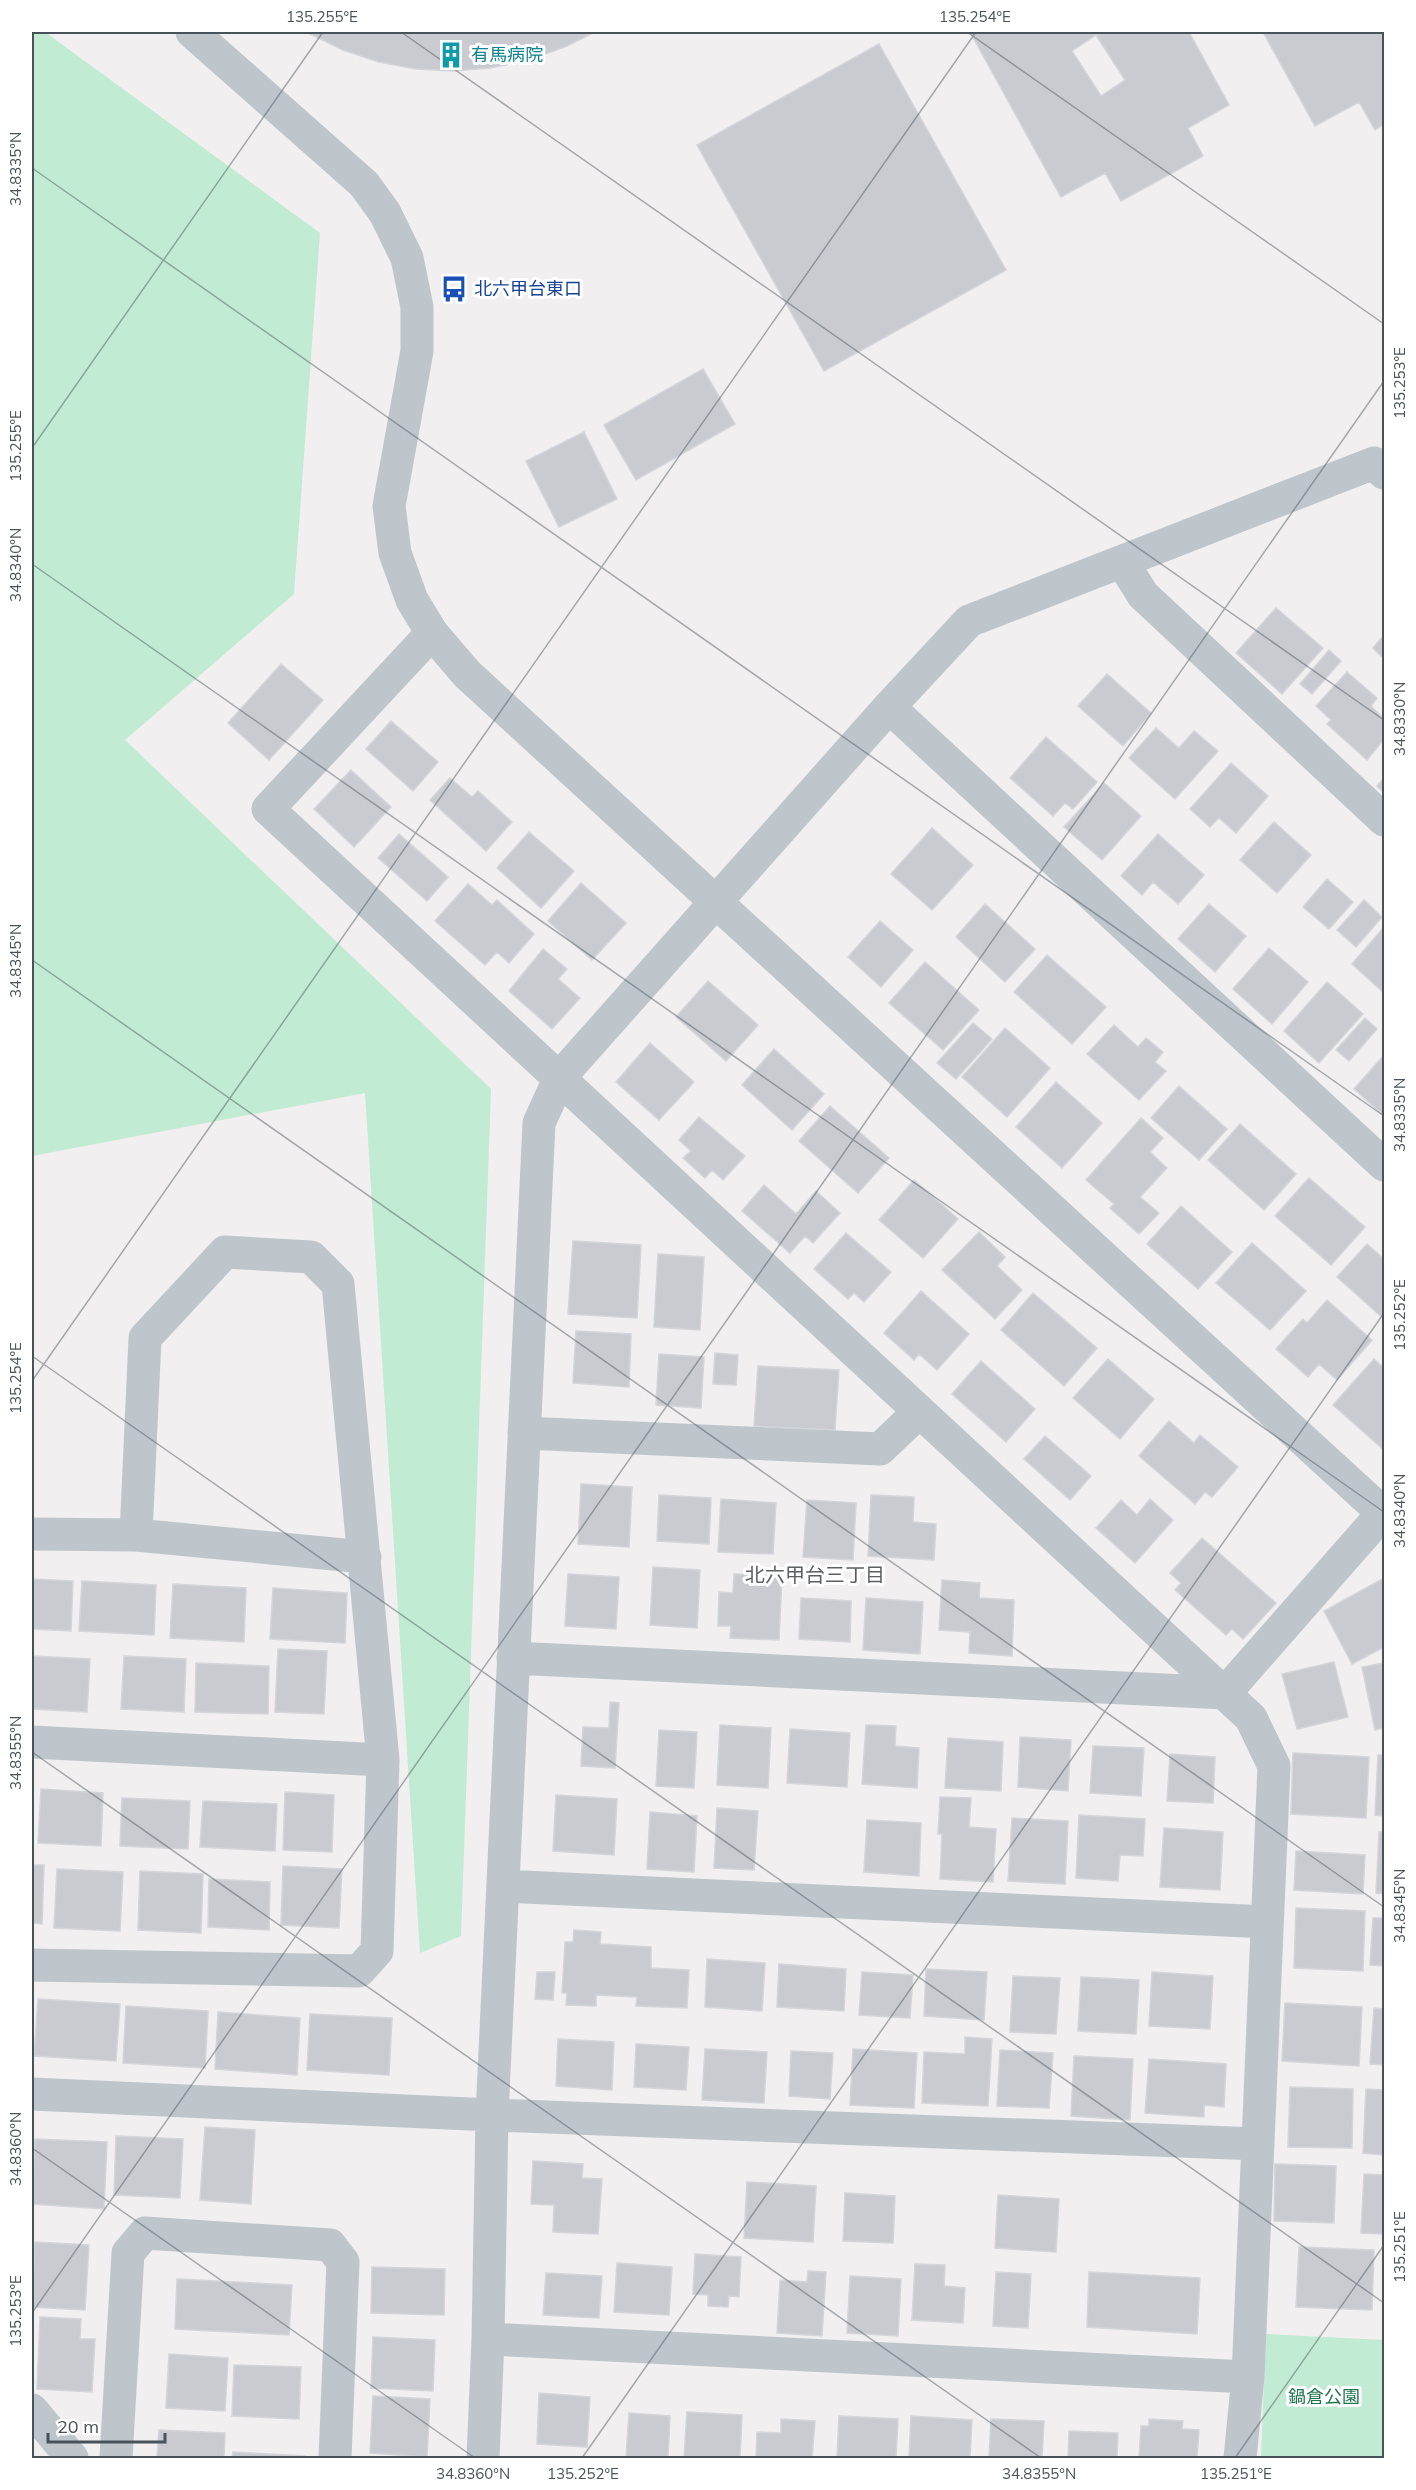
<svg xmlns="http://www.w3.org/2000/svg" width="1416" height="2490" font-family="Mulish,'Noto Sans JP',sans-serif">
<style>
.green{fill:#c1ebd2}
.building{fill:#c9cbd1;stroke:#d3d5da;stroke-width:1.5;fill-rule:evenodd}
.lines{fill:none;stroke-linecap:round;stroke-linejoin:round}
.minor{stroke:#bec6cc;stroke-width:33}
.tertiary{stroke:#bec6cc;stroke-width:33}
.ticks{fill:none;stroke:#48525a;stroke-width:1.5;stroke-opacity:0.45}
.labels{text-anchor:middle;stroke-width:6;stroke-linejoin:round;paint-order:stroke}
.culture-label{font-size:18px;fill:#0d838f;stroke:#fff;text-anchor:start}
.transit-label{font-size:18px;fill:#164399;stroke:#fff;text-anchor:start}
.park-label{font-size:18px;fill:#1f754c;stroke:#fff}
.neighbourhood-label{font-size:20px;fill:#5c5f63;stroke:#fff}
.neatline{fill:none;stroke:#48525a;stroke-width:2}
.ticks-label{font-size:15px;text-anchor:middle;fill:#48525a}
</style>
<rect width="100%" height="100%" fill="#f1efef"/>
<path class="green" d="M32,32H45L320,233L294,594L125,740L491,1089L461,1936L420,1953L365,1093L32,1156Z
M1266,2334L1384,2340V2458H1261Z"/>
<path class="building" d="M306,32H595L567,46L529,60L490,68L453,71L416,69L379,62L343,50Z
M970,32H1189L1229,105L1188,128L1203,156L1121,201L1105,173L1061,197ZM1096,35L1125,80L1101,96L1072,51Z
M1263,32H1355L1356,33L1384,32V124L1375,130L1359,102L1315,126Z
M879,44L1006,270L824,371L697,145Z
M703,369L735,424L636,480L604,425Z
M584,432L617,499L559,527L526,461Z
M1276,608L1323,648L1282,694L1236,653Z
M1384,635V659L1373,648Z
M1329,650L1341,661L1312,694L1300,684Z
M281,664L323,700L269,760L228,723Z
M1347,672L1377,698L1371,706L1384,719V739L1367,760L1327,724L1331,720L1316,706Z
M1107,674L1151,713L1123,746L1078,706Z
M391,721L438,762L413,791L366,749Z
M1156,728L1179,748L1194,731L1218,751L1175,799L1129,758Z
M1046,737L1097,782L1073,809L1065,803L1053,816L1010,778Z
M1231,763L1268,796L1236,833L1219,818L1210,827L1190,809Z
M351,770L391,807L354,847L314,809Z
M450,778L472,797L478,791L512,822L486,851L430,800Z
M1384,778V793L1377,786Z
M1104,783L1141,816L1102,860L1064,827Z
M1274,822L1311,855L1277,893L1240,860Z
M932,828L973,865L932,910L891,874Z
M529,832L574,871L541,908L497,868Z
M399,834L448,877L427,901L378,858Z
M1158,834L1204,875L1178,904L1153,882L1142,895L1121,876Z
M1327,879L1353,902L1329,929L1303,907Z
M581,883L626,923L592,960L548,921Z
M468,884L492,905L497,900L534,934L509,963L497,952L485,965L435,921Z
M1364,900L1382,917L1356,947L1337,930Z
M985,904L1035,949L1005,982L956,937Z
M1209,904L1246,936L1215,972L1178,939Z
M880,921L913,950L881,987L848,957Z
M1384,927V993L1352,964Z
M1269,948L1308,982L1272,1024L1233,989Z
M543,949L567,969L558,979L580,998L552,1029L509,991Z
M1047,955L1106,1007L1072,1044L1014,992Z
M925,962L979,1010L943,1050L889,1003Z
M708,981L758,1025L726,1061L676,1017Z
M1327,982L1363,1014L1319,1063L1284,1031Z
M1365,1018L1377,1029L1349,1061L1336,1050Z
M973,1023L992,1039L956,1079L937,1063Z
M1114,1025L1138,1047L1146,1038L1163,1052L1155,1062L1166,1071L1139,1100L1087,1054Z
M1005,1028L1050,1068L1007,1117L962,1077Z
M650,1043L694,1082L659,1120L616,1082Z
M774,1049L824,1094L792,1130L742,1085Z
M1384,1055V1116L1354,1089Z
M1056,1082L1102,1123L1062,1168L1016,1127Z
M1179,1086L1227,1129L1199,1160L1151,1118Z
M830,1106L889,1158L858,1193L799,1141Z
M699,1117L745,1156L723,1180L712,1170L705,1178L683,1158L691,1151L679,1140Z
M1141,1118L1163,1138L1150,1152L1167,1168L1140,1197L1159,1213L1139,1234L1110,1208L1114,1204L1086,1180Z
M1240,1124L1296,1174L1264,1210L1208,1160Z
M1309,1178L1365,1227L1331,1265L1275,1216Z
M914,1180L958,1219L923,1258L879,1220Z
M764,1185L796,1214L816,1191L840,1213L813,1243L805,1236L790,1253L742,1211Z
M1181,1206L1232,1252L1198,1289L1147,1244Z
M979,1232L1005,1257L997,1266L1022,1290L995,1319L942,1270Z
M846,1233L891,1272L864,1302L854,1293L848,1299L814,1269Z
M573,1241L641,1245L637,1318L568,1314Z
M1252,1243L1306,1291L1270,1330L1216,1283Z
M1367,1244L1384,1259V1319L1337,1277Z
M658,1254L704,1257L700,1330L654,1327Z
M921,1291L969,1334L937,1370L919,1354L914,1360L884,1333Z
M1033,1293L1097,1348L1064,1386L1001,1330Z
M1327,1300L1372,1340L1337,1380L1319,1364L1308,1377L1276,1349L1303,1319L1307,1323Z
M576,1331L631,1334L629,1387L573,1383Z
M715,1353L738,1355L736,1385L713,1384Z
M659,1354L704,1357L701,1408L656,1405Z
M1108,1359L1154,1399L1120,1439L1073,1398Z
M1374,1359L1384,1368V1450L1333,1405Z
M981,1361L1035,1409L1006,1442L952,1394Z
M758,1366L839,1370L835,1430L754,1426Z
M1169,1421L1194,1443L1200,1435L1238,1467L1212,1497L1205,1492L1195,1504L1139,1456Z
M1045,1436L1091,1476L1070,1500L1024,1459Z
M581,1484L632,1487L629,1547L578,1544Z
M659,1495L711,1498L709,1544L657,1541Z
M871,1495L914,1497L913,1522L936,1524L934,1560L868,1556Z
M721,1499L776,1503L773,1554L718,1552Z
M1150,1499L1173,1520L1135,1563L1096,1528L1121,1500L1137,1515Z
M807,1500L856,1503L853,1560L803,1557Z
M1202,1538L1276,1603L1243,1639L1232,1629L1226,1635L1175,1590L1181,1583L1170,1573Z
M653,1567L700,1570L697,1628L650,1625Z
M568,1574L619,1577L616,1629L565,1626Z
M734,1574L782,1576L779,1640L730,1638L731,1626H718L719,1592L733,1593Z
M1384,1578V1647L1352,1664L1324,1611Z
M32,1579L73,1581L71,1631L32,1629Z
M942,1580L980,1583L979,1598L1014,1600L1012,1656L969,1653L970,1632L939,1630Z
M82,1581L156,1585L154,1635L79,1631Z
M173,1584L246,1588L244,1642L170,1638Z
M273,1588L347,1593L345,1643L270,1639Z
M801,1598L851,1601L850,1642L799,1639Z
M866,1598L923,1602L920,1654L863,1650Z
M278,1649L327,1651L324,1714L275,1712Z
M32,1656L90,1659L87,1712L32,1709Z
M124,1656L186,1659L184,1712L121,1709Z
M1334,1662L1348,1717L1297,1729L1282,1674Z
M196,1663L269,1666L268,1714L195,1712Z
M1384,1663V1728L1375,1730L1362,1667Z
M610,1702L619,1703L615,1768L581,1766L583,1727L609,1728Z
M720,1725L771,1728L768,1788L717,1785Z
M866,1725L896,1726L895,1746L919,1748L917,1788L862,1784Z
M790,1729L850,1733L847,1787L787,1783Z
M659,1730L697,1732L694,1788L656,1786Z
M1020,1737L1071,1740L1068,1791L1018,1787Z
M948,1738L1003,1742L1001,1791L945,1788Z
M1093,1746L1144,1748L1141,1796L1090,1793Z
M1293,1753L1369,1757L1366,1818L1291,1814Z
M1170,1754L1215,1757L1213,1803L1167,1801Z
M1378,1755H1384V1816L1375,1815Z
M41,1789L103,1793L101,1846L38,1843Z
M285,1792L334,1795L332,1852L283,1850Z
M556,1795L617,1799L614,1855L553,1851Z
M940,1797L971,1798L969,1827L996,1829L993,1882L940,1879L942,1834H938Z
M122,1798L190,1801L188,1849L120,1846Z
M203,1801L277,1804L275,1851L200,1847Z
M717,1808L758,1811L754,1870L714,1868Z
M650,1812L697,1816L694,1872L647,1869Z
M1079,1815L1145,1819L1143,1856L1120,1855L1118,1881L1076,1878Z
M1012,1818L1068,1821L1065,1884L1008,1881Z
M867,1820L921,1823L919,1876L864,1872Z
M1164,1828L1223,1832L1220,1890L1160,1887Z
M1379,1832H1384V1894L1376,1893Z
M1296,1851L1365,1855L1363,1894L1294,1890Z
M32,1865H44L42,1924L32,1923Z
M283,1866L342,1869L339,1928L281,1925Z
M57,1869L123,1872L120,1931L54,1928Z
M140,1871L203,1874L201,1933L138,1930Z
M209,1879L270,1882L269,1930L208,1927Z
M1296,1908L1365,1911L1363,1971L1294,1968Z
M1373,1918H1384V1966L1370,1965Z
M574,1930L601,1932L600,1944L651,1947V1968L689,1970L687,2008L636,2006L637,1997L596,1995V2006L566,2005L567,1993H562L565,1942H573Z
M707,1959L765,1963L762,2011L705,2007Z
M779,1964L846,1969L844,2011L777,2007Z
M926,1969L987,1972L984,2020L924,2016Z
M537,1972H555L553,2000L535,1999Z
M862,1972L913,1975L910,2018L859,2015Z
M1152,1972L1213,1976L1210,2029L1149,2026Z
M1013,1976L1060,1978L1056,2034L1010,2032Z
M1081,1977L1139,1980L1136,2034L1078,2031Z
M38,1999L120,2004L116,2061L34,2056Z
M1285,2003L1362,2007L1359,2066L1282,2061Z
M126,2006L208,2011L205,2068L123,2063Z
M1374,2008L1384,2009V2065L1370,2064Z
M218,2012L300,2018L297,2075L215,2069Z
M310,2014L392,2018L389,2075L307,2070Z
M965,2037L992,2039L988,2106L922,2103L924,2052L965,2054Z
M558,2039L614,2042L612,2090L556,2086Z
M636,2044L689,2047L686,2090L634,2087Z
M705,2049L767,2052L764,2103L702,2100Z
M853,2049L917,2053L914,2108L850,2105Z
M1000,2050L1053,2053L1049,2108L997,2106Z
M791,2051L833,2053L830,2099L789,2096Z
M1074,2056L1133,2059L1130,2120L1071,2116Z
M1149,2059L1226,2064L1224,2107L1204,2105V2117L1145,2113Z
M1290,2087L1353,2089L1352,2148L1288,2147Z
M1366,2089L1384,2090V2155L1363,2153Z
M205,2127L255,2130L251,2204L200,2200Z
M116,2136L183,2139L180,2198L114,2195Z
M35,2139L107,2142L104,2209L32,2204Z
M533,2161L583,2164L582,2178L602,2179L598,2234L553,2232L554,2205L531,2204Z
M1275,2164L1336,2166L1334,2223L1274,2221Z
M1364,2174L1384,2175V2234L1361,2233Z
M747,2182L816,2186L813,2242L744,2238Z
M845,2193L895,2196L893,2243L843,2241Z
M998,2195L1059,2199L1056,2252L995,2248Z
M35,2242L89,2245L85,2310L32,2307Z
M1299,2247L1374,2250L1372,2310L1296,2307Z
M695,2254L741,2257L739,2297L729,2296L728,2307L708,2306V2295L693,2294Z
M617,2263L672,2267L669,2315L614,2312Z
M915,2264L945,2265L944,2286L965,2288L963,2323L912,2320Z
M372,2267L445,2269L444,2315L371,2313Z
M808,2271L826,2272L822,2336L777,2333L780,2280L807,2282Z
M996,2272L1031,2274L1028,2328L993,2326Z
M1089,2272L1200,2278L1197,2334L1087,2327Z
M546,2273L602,2276L599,2318L543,2315Z
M850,2276L901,2279L898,2336L847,2333Z
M177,2279L292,2285L289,2335L175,2329Z
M40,2317L81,2319L80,2339H95L92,2392L37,2389Z
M373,2337L435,2340L433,2391L371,2388Z
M169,2354L228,2358L225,2411L166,2408Z
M234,2365L301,2367L299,2419L232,2416Z
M539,2393L590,2397L587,2447L537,2444Z
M373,2396L430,2399L427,2457L370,2453Z
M687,2412L742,2415L740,2458H684Z
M629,2413L670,2416L668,2458H626Z
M839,2416L898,2419L896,2458H837Z
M911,2416L972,2420L970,2458H909Z
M781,2419L815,2421L812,2458H756L757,2432L781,2433Z
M991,2419L1044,2421L1042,2458H989Z
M1149,2419L1183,2421L1182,2429L1199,2430L1197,2458H1139L1141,2426H1149Z
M159,2430L225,2433L224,2458H157Z
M1069,2431L1118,2433L1117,2458H1068Z
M233,2452L305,2456V2458H232Z"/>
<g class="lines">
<path class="minor" d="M1123,563L1143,595L1384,820
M432,633L268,809L1251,1718L1274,1766L1248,2377L1240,2458
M889,707L1384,1165
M524,1433L880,1449L919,1412
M32,1534L136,1535L365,1557
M513,1658L1225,1693
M1225,1693L1384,1512
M32,1742L383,1760
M503,1886L1267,1922
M32,1965L359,1971L377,1951L383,1760L338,1284L311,1257L225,1252L145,1338L136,1535
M32,2094L492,2115L1258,2144
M488,2339L1248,2377
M32,2410L72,2458
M116,2458L128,2253L145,2233L330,2245L343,2262L335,2458
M483,2458L488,2339L492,2115L539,1123L560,1077L889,707L969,621L1374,463L1384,473"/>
<path class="tertiary" d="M192,32L364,184L385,213L407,258L417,307V351L389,506L395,553L412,600L432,633L467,674L1384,1514"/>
</g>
<path class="ticks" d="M401,32L1384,720M967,32L1384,324M32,168L1384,1116M32,448L323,32M32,564L1384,1512M32,960L1384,1907M32,1356L1384,2303M32,1381L976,32M32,1752L1041,2458M32,2148L475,2458M32,2313L1384,381M582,2458L1384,1313M1235,2458L1384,2245"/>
<defs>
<g id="building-bare" transform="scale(2.07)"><path d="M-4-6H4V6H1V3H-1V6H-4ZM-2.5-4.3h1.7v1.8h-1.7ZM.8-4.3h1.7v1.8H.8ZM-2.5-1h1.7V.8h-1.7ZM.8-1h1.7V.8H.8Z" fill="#0f9aa8" stroke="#fff" stroke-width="2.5" paint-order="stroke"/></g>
<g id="bus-bare" transform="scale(2.07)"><path d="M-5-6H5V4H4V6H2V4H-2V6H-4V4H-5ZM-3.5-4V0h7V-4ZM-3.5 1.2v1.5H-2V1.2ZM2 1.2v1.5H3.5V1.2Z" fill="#1a4fb4" stroke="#fff" stroke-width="2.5" paint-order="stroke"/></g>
</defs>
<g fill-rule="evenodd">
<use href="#building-bare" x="451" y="55"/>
<use href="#bus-bare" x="454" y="289"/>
</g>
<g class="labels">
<g class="culture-label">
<text x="471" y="61">有馬病院</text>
</g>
<g class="transit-label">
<text x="474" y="295">北六甲台東口</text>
</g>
<g class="park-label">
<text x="1324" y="2403">鍋倉公園</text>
</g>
<g class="neighbourhood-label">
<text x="815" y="1582">北六甲台三丁目</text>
</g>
</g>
<rect width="1416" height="2490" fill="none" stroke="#ffffff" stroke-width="66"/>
<path d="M48 2433v9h117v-9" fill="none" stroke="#48525a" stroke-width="3"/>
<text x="57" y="2433" font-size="18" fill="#48525a" stroke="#ffffff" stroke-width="4.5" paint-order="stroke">20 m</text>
<rect x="33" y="33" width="1350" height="2424" class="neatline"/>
<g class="ticks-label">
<text x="322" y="22">135.255°E</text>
<text x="975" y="22">135.254°E</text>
<text transform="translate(16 169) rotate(-90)" y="5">34.8335°N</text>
<text transform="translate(1400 383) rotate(-90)" y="5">135.253°E</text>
<text transform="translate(16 446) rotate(-90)" y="5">135.255°E</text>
<text transform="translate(16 565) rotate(-90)" y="5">34.8340°N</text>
<text transform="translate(1400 719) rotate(-90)" y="5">34.8330°N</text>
<text transform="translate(16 961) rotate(-90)" y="5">34.8345°N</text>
<text transform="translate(1400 1115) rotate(-90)" y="5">34.8335°N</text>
<text transform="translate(1400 1315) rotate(-90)" y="5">135.252°E</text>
<text transform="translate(16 1378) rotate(-90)" y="5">135.254°E</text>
<text transform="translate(1400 1511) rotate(-90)" y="5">34.8340°N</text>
<text transform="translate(16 1753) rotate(-90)" y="5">34.8355°N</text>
<text transform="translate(1400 1906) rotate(-90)" y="5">34.8345°N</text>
<text transform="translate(16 2149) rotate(-90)" y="5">34.8360°N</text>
<text transform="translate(1400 2247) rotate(-90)" y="5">135.251°E</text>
<text transform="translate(16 2311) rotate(-90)" y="5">135.253°E</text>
<text x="473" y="2479">34.8360°N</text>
<text x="583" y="2479">135.252°E</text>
<text x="1039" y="2479">34.8355°N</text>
<text x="1236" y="2479">135.251°E</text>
</g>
</svg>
